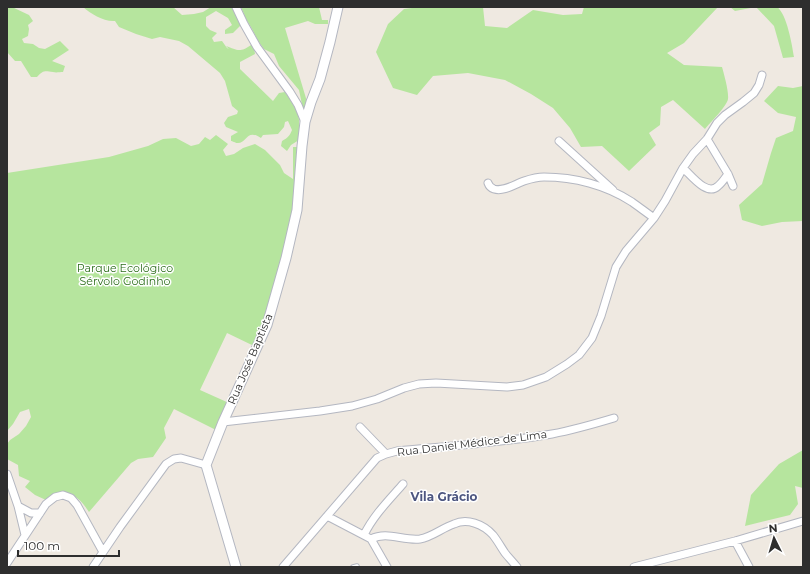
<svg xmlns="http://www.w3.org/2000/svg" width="810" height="574" font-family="Montserrat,sans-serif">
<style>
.green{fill:#b6e59e}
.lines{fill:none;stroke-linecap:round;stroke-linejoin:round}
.service-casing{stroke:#b4b7c1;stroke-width:5.5}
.minor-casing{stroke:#b4b7c1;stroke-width:9}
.tertiary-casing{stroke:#b4b7c1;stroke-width:11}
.service{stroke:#fff;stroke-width:3.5}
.minor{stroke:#fff;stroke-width:7}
.tertiary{stroke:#fff;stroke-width:9}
.labels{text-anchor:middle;stroke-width:3;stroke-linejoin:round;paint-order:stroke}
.park-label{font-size:11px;fill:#2c6e1b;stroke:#fff}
.street-label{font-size:11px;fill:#2e2e2e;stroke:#fff}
.neighbourhood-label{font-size:12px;font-weight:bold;fill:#4d5680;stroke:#fff}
</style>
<rect width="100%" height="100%" fill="#efe9e1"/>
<path class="green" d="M7,7H12L29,15L33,21L28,25L29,29L28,36L22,39L24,43L33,44L39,48L45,49L60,41L69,50L52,61L65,66L63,72C60,72 56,73 53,72C45,71 43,70 37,77H31L21,61H15L7,52Z
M83,7H173L182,15L194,14L203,12L211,7H232L238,16L241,25L233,33L225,34V30L232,25L228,18L216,11L206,17V26L210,30L217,33L212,38L214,42L222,41L227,48L229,49L226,46C237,50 240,53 251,45L254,48L255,54L240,62V69L273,101L279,93L285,92C290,99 295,106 298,114C300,122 299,132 299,140L291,145L287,151L281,146L282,141C288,138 290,135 292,130L288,121L285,122L284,127L278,134L263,135L261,138C246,128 247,144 237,143C236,143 232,141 231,141V136L238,132L226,127L224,123L228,117L237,114L238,111L232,106L225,81L220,73L188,46L179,41L160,37L152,39L136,34L119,27L115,21C104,22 91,14 83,7Z
M241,7H319L322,20H328V24H315L308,21L285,28L308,105L304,114L299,90L279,66L274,54L264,49L258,41L252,29L246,19Z
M420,7H483L485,26L507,28L533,10L563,15L582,14L584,7H718L684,43L667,53L684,65L722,67C724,74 729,92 728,99C727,106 710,123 705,129L673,100L661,107L660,125L649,133L656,145L629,171L602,146L581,147L570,128L553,108L531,94L505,80L468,73L433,76L417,95L393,88L376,52L388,24L404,9Z
M730,7H777C787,14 792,45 794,57L783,58L774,26L756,7L735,11Z
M778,86L793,88L803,86V221L782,222L762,226L742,220L739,205L762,184L771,153L776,138L793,131L796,117L778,113L764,101Z
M216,135L228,144L223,150L226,156L234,154L243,148L255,144L265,150L280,165L284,173L293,179V147H298L295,196L289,237L264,324L254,346L227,333L200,390L229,403L218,431L174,409L164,428L166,438L153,457L138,459L131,463L89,512C86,508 82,501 77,498C66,490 56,491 46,500L35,495L25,487L30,481L19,476L18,465L7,459V444L10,440L19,434L26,426L31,417L29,409L20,412L13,424L7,431V173L109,157L148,146L163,139L176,138L191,146L199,144L205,137L210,140Z
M803,450V488L795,486L798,504L790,515L745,526L751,495L779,464Z"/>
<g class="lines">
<g class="service-casing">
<path id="service" d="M353,567L357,566"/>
</g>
<g class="minor-casing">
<path id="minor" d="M236,7L244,24L257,47L290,92L298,105L305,122
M707,139L728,174L733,186
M559,141L613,190
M683,168C691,175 707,197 718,186C722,183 725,178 728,174
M488,183C489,186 491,188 494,189C504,192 515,184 524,181C530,179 537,177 544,177C574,177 606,185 632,202C639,207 647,213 654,218
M223,422L320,411L352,406L377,399L404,388L419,384L436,383L507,387L523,385L546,377L567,364L579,355L592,338L601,316L616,267L626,251L654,218L665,201L683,168L693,154L707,139L717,123L725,115L743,102L754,93L759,85L762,75
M360,427L386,454
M7,474L18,506L25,535
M18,506L31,513H40
M327,516L371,539L387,567
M364,535C373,516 389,500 403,484
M371,539C387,531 403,541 420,539C432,537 442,528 454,524C467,518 483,524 493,535C497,540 501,547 505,553C509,558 513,562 517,567
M735,541L749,567
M7,563L46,504L55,497L63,495L71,498L77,505L103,552
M93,567L120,527L166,464L174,459L181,458L206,465
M283,567L377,458L386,454L397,451C449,446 501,443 552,434C573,430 594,424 614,418
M634,567L735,541L803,521"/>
</g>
<g class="tertiary-casing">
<path id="tertiary" d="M236,567L206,465L223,422L267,325L286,258L297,210L302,146L305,122L311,102L320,79L330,42L338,7"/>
</g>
<use href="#service" class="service"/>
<use href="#minor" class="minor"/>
<use href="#tertiary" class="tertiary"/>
</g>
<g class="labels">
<g class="park-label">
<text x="125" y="272">Parque Ecológico<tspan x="125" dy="13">Sérvolo Godinho</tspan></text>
</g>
<g class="street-label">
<text transform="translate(250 359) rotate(-67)" y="4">Rua José Baptista</text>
<text transform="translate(472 443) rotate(-7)" y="4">Rua Daniel Médice de Lima</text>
</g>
<g class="neighbourhood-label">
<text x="444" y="501">Vila Grácio</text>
</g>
</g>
<rect width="810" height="574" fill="none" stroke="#2e2e2e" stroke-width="16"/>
<g transform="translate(774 538) rotate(355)" stroke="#ffffff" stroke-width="3" paint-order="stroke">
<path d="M0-3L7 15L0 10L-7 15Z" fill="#2e2e2e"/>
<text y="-6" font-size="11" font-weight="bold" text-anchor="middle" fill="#2e2e2e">N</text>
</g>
<path d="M18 550v6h101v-6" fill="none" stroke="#2e2e2e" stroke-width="2"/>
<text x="24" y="550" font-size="12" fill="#2e2e2e" stroke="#ffffff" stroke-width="3" paint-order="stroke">100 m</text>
</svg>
